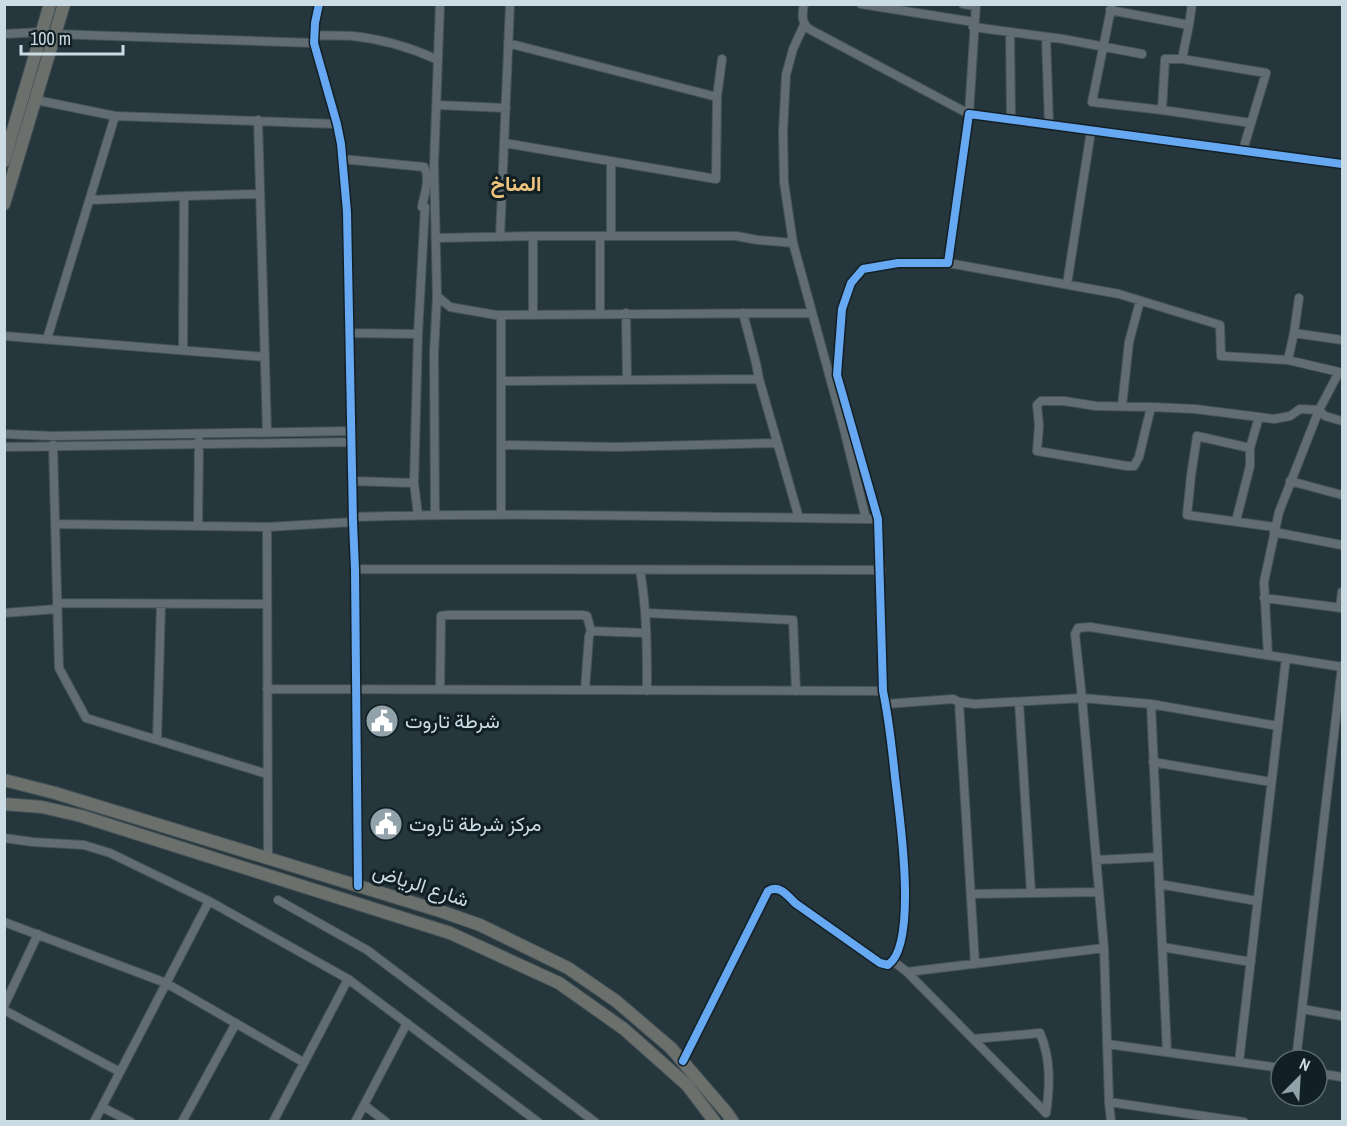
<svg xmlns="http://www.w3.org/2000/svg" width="1347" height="1126" font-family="'Archivo Narrow',Vazirmatn,sans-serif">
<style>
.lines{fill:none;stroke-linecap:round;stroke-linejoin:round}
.street-casing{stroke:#455258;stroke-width:10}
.primary-casing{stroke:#455258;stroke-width:14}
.street{stroke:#626d73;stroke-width:8}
.primary{stroke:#6b706c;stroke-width:12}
.cycleway-casing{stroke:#121f25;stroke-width:11}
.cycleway{stroke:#66a8f1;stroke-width:8}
.labels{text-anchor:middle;stroke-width:6;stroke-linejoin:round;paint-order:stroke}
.poi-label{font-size:20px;fill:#ccdce5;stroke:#121f25;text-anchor:start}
.street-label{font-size:20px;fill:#ccdce5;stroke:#121f25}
.neighbourhood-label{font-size:21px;font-weight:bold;fill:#ecc47d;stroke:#121f25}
</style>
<rect width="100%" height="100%" fill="#26363d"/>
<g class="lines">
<g class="street-casing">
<path id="street" d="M319,4L315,23L314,43L337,124L341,144L347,212L353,522L355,569L358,886
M804,4C802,14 801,22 809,29L969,114L976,4
M861,4L974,22
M963,4L975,6
M1112,4L1092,102L1162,110
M1192,4L1189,25L1182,59L1266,73L1243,150
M1110,10L1189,25
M973,27L1063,39L1142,54
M1010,32L1011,119
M4,34L42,32
M55,34L314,43
M315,35C327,36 340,35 352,36C382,39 412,48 438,60
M1046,37L1049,124
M508,43L717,97L722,59
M1182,59H1165L1162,110L1251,123
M36,100L115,116
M437,105L506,108
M258,120L267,432
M504,143L716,179L717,97
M342,159L424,167C431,178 424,195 422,207H425L418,334L414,483L418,515
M184,196L260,194
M90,200L184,196L183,350
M533,236H736L758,240L793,243L843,425L866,519
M600,236V313
M611,236V161
M500,237L510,4
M436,238L533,236V314
M793,243L784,182L783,132L786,75L793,49L804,25
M948,263L1119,294L1220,325L1221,356L1288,360L1294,333L1342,340
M1067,284L1091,131
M437,296L450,307L496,315L812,313
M626,313L627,380
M350,333L418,334
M1294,333L1299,298
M4,336L265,357
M47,339L115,116L337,124
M1288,360L1339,372L1319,410L1325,416L1342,421
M759,379L799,518
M502,381L759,379L756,363L743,313
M1122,406L1129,342L1140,301
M1151,407L1139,457L1134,466H1127L1037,451L1039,426L1037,405L1041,401H1064L1096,406L1151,407L1195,409L1259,417L1250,448L1197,436L1191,476L1187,515L1275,527
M1259,417L1274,419L1290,416L1300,409L1319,410L1279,512L1264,582L1268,655
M4,434L53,436L351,431
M53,445L59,668L86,718L267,774
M502,445L616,447L777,443
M4,447L351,442
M352,481L414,483
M1290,481L1342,495
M435,515L434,353L437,296L434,165L440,4
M501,515V315
M353,517C528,512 703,517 878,519
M1236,521L1250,466V448
M55,524L267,527L353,522
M198,526L199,441
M267,527L268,858
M1274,532L1342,545
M355,569L881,570
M640,570C647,610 647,650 647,691
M1264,598L1342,608
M57,603L267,604
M1340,608L1342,592
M4,613L57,609
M646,613L793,620L796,691
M591,631L646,633
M267,689L883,691
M440,690L441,616L448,615H582L587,616L591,631L589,636L585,690
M959,702L975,964
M1019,702L1031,893
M886,704L953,699L959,702L975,704L1082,698L1151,704L1278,726
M1151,704L1167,1052
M157,740L161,604
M1153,762L1271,782
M4,838L33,842L84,845L110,853L209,901L348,979L538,1122
M1096,860L1158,857
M1159,884L1257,901
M971,894L1099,892
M278,900L367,950L595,1122
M4,922L166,983L303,1062
M1162,947L1251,962
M893,961L907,972L1104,948
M907,972L1046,1113
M4,1006L38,934
M1302,1009L1342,1016
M4,1010L120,1072
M973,1039L1040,1033C1051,1059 1050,1086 1046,1113
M1107,1044L1281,1068
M1296,1060L1342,666
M683,1061L768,891C779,884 788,896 795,903L880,963L888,965C919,944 899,812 895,777C892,748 889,719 883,691L878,519L837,375L842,309L851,283L863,269L898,263H948L969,114L1342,164
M1239,1062L1286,658
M1317,1073L1342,1077
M1109,1102L1244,1122
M364,1105L386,1122
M102,1107L131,1122
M94,1122L209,901
M182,1122L236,1023
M273,1122L348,979
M355,1122L407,1023
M1111,1122L1109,1102L1104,948L1082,698L1075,634L1078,628L1090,627L1342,667"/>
</g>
<g class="primary-casing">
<path id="primary" d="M4,161L50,4
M4,204L64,4
M4,780L55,793L440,911L480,925L568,968L616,1001L671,1048L727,1113L733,1122
M4,804L42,807L81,816L450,933L559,983L624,1029L687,1085L715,1122"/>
</g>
<use href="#street" class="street"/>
<use href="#primary" class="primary"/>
<g class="cycleway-casing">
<path id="cycleway" d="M319,4L315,23L314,43L337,124L341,144L347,212L353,522L355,569L358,886
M683,1061L768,891C779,884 788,896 795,903L880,963L888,965C919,944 899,812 895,777C892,748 889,719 883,691L878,519L837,375L842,309L851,283L863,269L898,263H948L969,114L1342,164"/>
</g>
<use href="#cycleway" class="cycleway"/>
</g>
<defs>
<g id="civic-disc" transform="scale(1.725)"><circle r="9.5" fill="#92a2aa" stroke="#121f25"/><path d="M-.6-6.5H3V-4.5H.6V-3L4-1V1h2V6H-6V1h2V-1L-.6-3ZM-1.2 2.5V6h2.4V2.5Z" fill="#fff"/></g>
</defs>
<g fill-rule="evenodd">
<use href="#civic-disc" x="382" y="721"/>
<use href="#civic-disc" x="386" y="824"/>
</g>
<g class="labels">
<g class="poi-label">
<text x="405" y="728">شرطة تاروت</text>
<text x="409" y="831">مركز شرطة تاروت</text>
</g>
<g class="street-label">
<text transform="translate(421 885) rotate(18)" y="7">شارع الرياض</text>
</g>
<g class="neighbourhood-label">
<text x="516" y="191">المناخ</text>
</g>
</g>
<rect width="1347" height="1126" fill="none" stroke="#ccdce5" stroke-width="12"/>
<g transform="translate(1299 1078) rotate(24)"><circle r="28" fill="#121f25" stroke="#5c6b72" stroke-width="1.5"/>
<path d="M0-4.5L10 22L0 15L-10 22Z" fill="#92a2aa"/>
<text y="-9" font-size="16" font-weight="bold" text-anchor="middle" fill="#ccdce5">N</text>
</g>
<path d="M21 45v9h102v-9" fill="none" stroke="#ccdce5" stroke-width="3"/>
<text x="30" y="45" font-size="18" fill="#ccdce5" stroke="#121f25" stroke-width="4.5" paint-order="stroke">100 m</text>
</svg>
